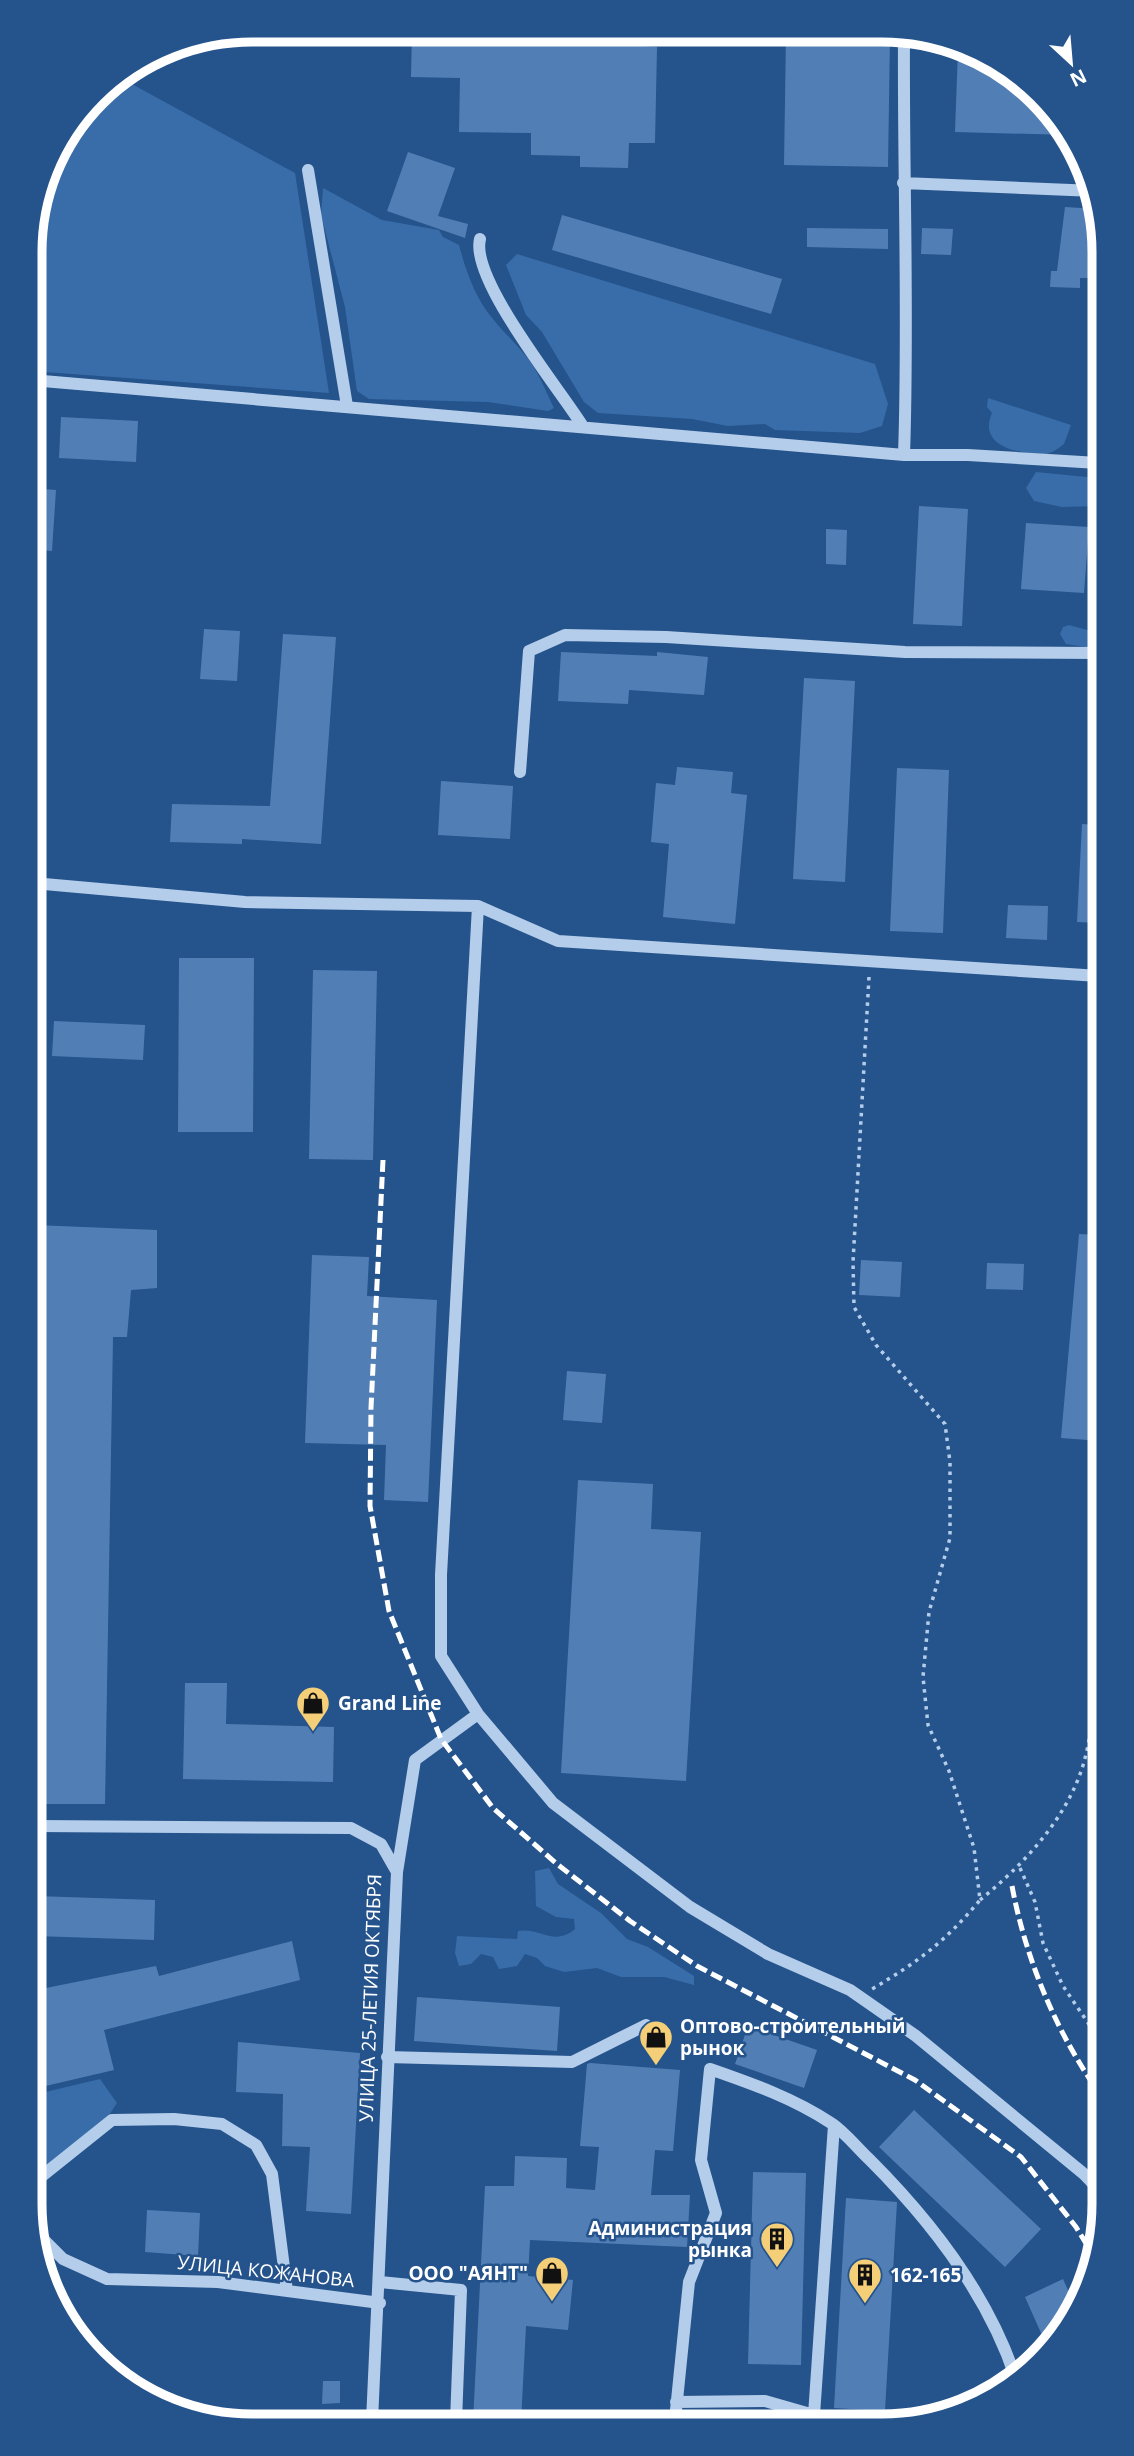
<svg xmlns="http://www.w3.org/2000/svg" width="1134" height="2456" font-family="'Open Sans',sans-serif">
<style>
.green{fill:#396da9}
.building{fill:#517fb5}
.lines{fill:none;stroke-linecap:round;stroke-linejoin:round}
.path{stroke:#b4cdea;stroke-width:3.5;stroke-dasharray:3.5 5;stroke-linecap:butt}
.minor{stroke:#b4cdea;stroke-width:12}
.rail{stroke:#fff;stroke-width:5;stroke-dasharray:12 5;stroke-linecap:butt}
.labels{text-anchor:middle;stroke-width:5;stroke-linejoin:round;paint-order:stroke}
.poi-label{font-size:19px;font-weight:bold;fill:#fff;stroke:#25538c;text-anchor:start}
.street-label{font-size:19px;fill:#fff;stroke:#25538c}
.rim{fill:none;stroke:#fff;stroke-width:9}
</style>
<rect width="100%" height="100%" fill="#25538c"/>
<path class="green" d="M119,77L295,173L329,393L31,371L30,237L53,153L105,85Z
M323,188L382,220L439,230L443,237L459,245C466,271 475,298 493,319C504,333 518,345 529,360C539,373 546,392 554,408L548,411L488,402L369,399L357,391L345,307L321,215Z
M517,254L875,364L888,404L882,426L860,433L775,430L765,424L728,426L692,419L598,413L584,402L542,332L526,315L506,265Z
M988,398L1071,425L1064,444C1059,448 1051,454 1044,454C1020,454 977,447 992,413L987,407Z
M1036,472L1097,478L1098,506L1062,507L1034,501L1026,488Z
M1069,625L1098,633V649L1066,644L1060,634L1063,627Z
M549,1868L558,1884L601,1913L627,1939L648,1947L694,1976V1985L664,1977H621L597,1968L564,1972L545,1966L537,1958L525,1954L517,1966L499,1969L493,1957L481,1954L471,1964L459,1966L455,1953L457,1936L517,1939L518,1931C541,1927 553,1947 575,1929L574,1919L556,1917L536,1906L535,1871Z
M100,2079L117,2103L107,2118L37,2177V2094Z"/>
<path class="building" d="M412,31L642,32V46L657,47L655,143H629L628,168L580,167V156L531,155V133L459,132L460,78L411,77Z
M786,33L890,34L888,167L784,165Z
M958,50L1029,85L1070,135L955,132Z
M408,152L455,168L438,216L468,224L465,238L387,211Z
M1065,207L1097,209V278H1080V288L1050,287L1051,271H1057Z
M562,215L782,279L771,314L552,250Z
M807,228L888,229V249L807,247Z
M922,228L953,229L951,255L921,254Z
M61,417L138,421L136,462L59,458Z
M31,488L56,490L52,551L31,549Z
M919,506L968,509L962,626L913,624Z
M1026,523L1089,527L1084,593L1021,589Z
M826,529L847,530L846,565L826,564Z
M204,629L240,631L237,681L200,679Z
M283,634L336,637L321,844L242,839V844L170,842L172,804L270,806Z
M561,652L657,656V652L708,657L704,695L629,690L628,704L558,701Z
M804,678L855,681L845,882L793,879Z
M677,767L733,772L731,793L747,795L735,924L663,917L669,844L651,842L656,783L675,785Z
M897,768L949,770L943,933L890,931Z
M441,781L513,786L510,839L438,835Z
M1082,824L1099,825V923L1077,922Z
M1008,905L1048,906L1047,940L1006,938Z
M179,958H254L253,1132H178Z
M313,970L377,971L373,1160L309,1159Z
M54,1021L145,1025L143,1060L52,1056Z
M34,1225L157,1230V1288L131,1290L127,1337H113L105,1804H36Z
M1079,1234L1100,1235L1101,1441L1061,1438Z
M312,1255L369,1257L367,1296L437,1300L428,1502L384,1500L386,1445L305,1443Z
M861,1260L902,1262L900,1297L859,1295Z
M987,1263L1024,1264L1023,1290L986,1289Z
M567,1371L606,1374L602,1423L563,1420Z
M578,1480L653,1484L651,1529L701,1532L686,1781L561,1773Z
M185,1683H227L226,1724L334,1727L333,1782L183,1779Z
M36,1896L155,1900L154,1940L36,1936Z
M292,1941L300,1980L104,2030L114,2070L37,2088L36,1990L156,1966L159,1976Z
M417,1997L560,2007L557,2051L414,2041Z
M748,2026L817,2050L804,2088L735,2064Z
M238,2042L360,2053L351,2214L306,2211L310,2147L282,2146L283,2094L236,2092Z
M590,2063L680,2070L673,2151L655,2150L651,2195H690L687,2247L530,2240L528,2276L573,2280L568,2330L526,2326L521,2421H473L485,2186H514L515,2156L567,2158L566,2188L595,2190L599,2147L580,2146L587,2064Z
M914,2110L1041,2229L1005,2267L879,2147Z
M753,2172L806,2173L801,2365L748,2364Z
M846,2198L897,2202L885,2411L834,2408Z
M147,2210L200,2213L198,2256L145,2252Z
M1063,2279L1076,2308L1049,2351L1025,2297Z
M323,2381H340V2403L322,2404Z"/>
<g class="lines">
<path class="path" d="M869,977L853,1262L854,1307L876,1345L945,1424L950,1462V1538L929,1612L923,1677L928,1725L949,1771L974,1848L980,1900C946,1941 918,1962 872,1989
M1020,1868L1035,1902L1043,1943L1063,1986L1103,2045
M980,1900C1023,1865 1068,1818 1084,1762C1099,1708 1095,1648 1097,1592"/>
<path class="minor" d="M308,170L347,406
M903,183L1095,191
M480,239C470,279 558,387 582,425
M31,380L904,455H968L1098,463
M904,455C909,314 903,174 904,34
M520,772L529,651L565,635L666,637L905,652L1098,653
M33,883L245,902L478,906L558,941L1099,976
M478,906L441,1575V1656L478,1714L553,1803L690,1907L768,1954L850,1990L916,2036L1084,2174L1104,2195
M36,1826L351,1828L381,1844L397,1872
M387,2057L572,2062L646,2025
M37,2180L112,2120L174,2119L222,2124L256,2145L272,2174L287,2291
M37,2233L63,2259L107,2279L218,2282L380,2303
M380,2282L461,2290L456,2421
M676,2402L765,2401L814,2415
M811,2419L814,2415L834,2125
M675,2420L689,2282L716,2213L701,2160L710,2069C753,2084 793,2098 831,2123C845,2132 857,2148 870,2160C931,2221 989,2297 1016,2379
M372,2421L397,1872L415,1760L478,1714"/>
<path class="rail" d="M383,1160L371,1408L370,1506L389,1611L441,1739L493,1808L557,1864L630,1921L697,1966L915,2080L1021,2157L1076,2227L1095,2258
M1012,1886C1026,1961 1058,2037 1103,2098"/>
</g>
<defs>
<g id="shop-pin" transform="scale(1.75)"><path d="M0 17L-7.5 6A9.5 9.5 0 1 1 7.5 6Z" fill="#f4cf78" stroke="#25538c"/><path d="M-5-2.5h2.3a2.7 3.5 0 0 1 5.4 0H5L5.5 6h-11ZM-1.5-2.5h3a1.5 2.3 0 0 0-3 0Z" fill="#111"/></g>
<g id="building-pin" transform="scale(1.75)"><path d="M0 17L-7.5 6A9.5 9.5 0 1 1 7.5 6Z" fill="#f4cf78" stroke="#25538c"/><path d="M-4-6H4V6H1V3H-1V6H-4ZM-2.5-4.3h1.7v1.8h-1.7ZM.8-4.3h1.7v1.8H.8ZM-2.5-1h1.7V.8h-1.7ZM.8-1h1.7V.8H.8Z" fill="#111"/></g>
</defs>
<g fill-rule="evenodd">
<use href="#shop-pin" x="313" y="1703"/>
<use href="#shop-pin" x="656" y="2037"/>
<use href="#building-pin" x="777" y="2239"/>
<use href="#shop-pin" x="552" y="2273"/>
<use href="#building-pin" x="865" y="2275"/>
</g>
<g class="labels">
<g class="poi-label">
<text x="338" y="1710">Grand Line</text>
<text x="680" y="2033">Оптово-строительный<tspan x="680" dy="22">рынок</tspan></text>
<text x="752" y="2235" text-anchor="end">Администрация<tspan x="752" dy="22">рынка</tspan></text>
<text x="528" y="2280" text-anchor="end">ООО "АЯНТ"</text>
<text x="890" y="2282">162-165</text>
</g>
<g class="street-label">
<text transform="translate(370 1998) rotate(-88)" y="7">УЛИЦА 25-ЛЕТИЯ ОКТЯБРЯ</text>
<text transform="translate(266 2271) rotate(6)" y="7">УЛИЦА КОЖАНОВА</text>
</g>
</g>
<path d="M0 0H1134V2456H0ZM252 42H882A210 210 0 0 1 1092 252V2204A210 210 0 0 1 882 2414H252A210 210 0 0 1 42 2204V252A210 210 0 0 1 252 42Z" fill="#25538c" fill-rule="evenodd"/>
<path class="rim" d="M252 42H882A210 210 0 0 1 1092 252V2204A210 210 0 0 1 882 2414H252A210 210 0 0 1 42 2204V252A210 210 0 0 1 252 42Z"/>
<g transform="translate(1071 63) rotate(154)" stroke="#25538c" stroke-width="5" paint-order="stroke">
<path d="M0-5L12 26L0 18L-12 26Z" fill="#ffffff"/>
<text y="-10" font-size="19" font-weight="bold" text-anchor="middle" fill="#ffffff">N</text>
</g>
</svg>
